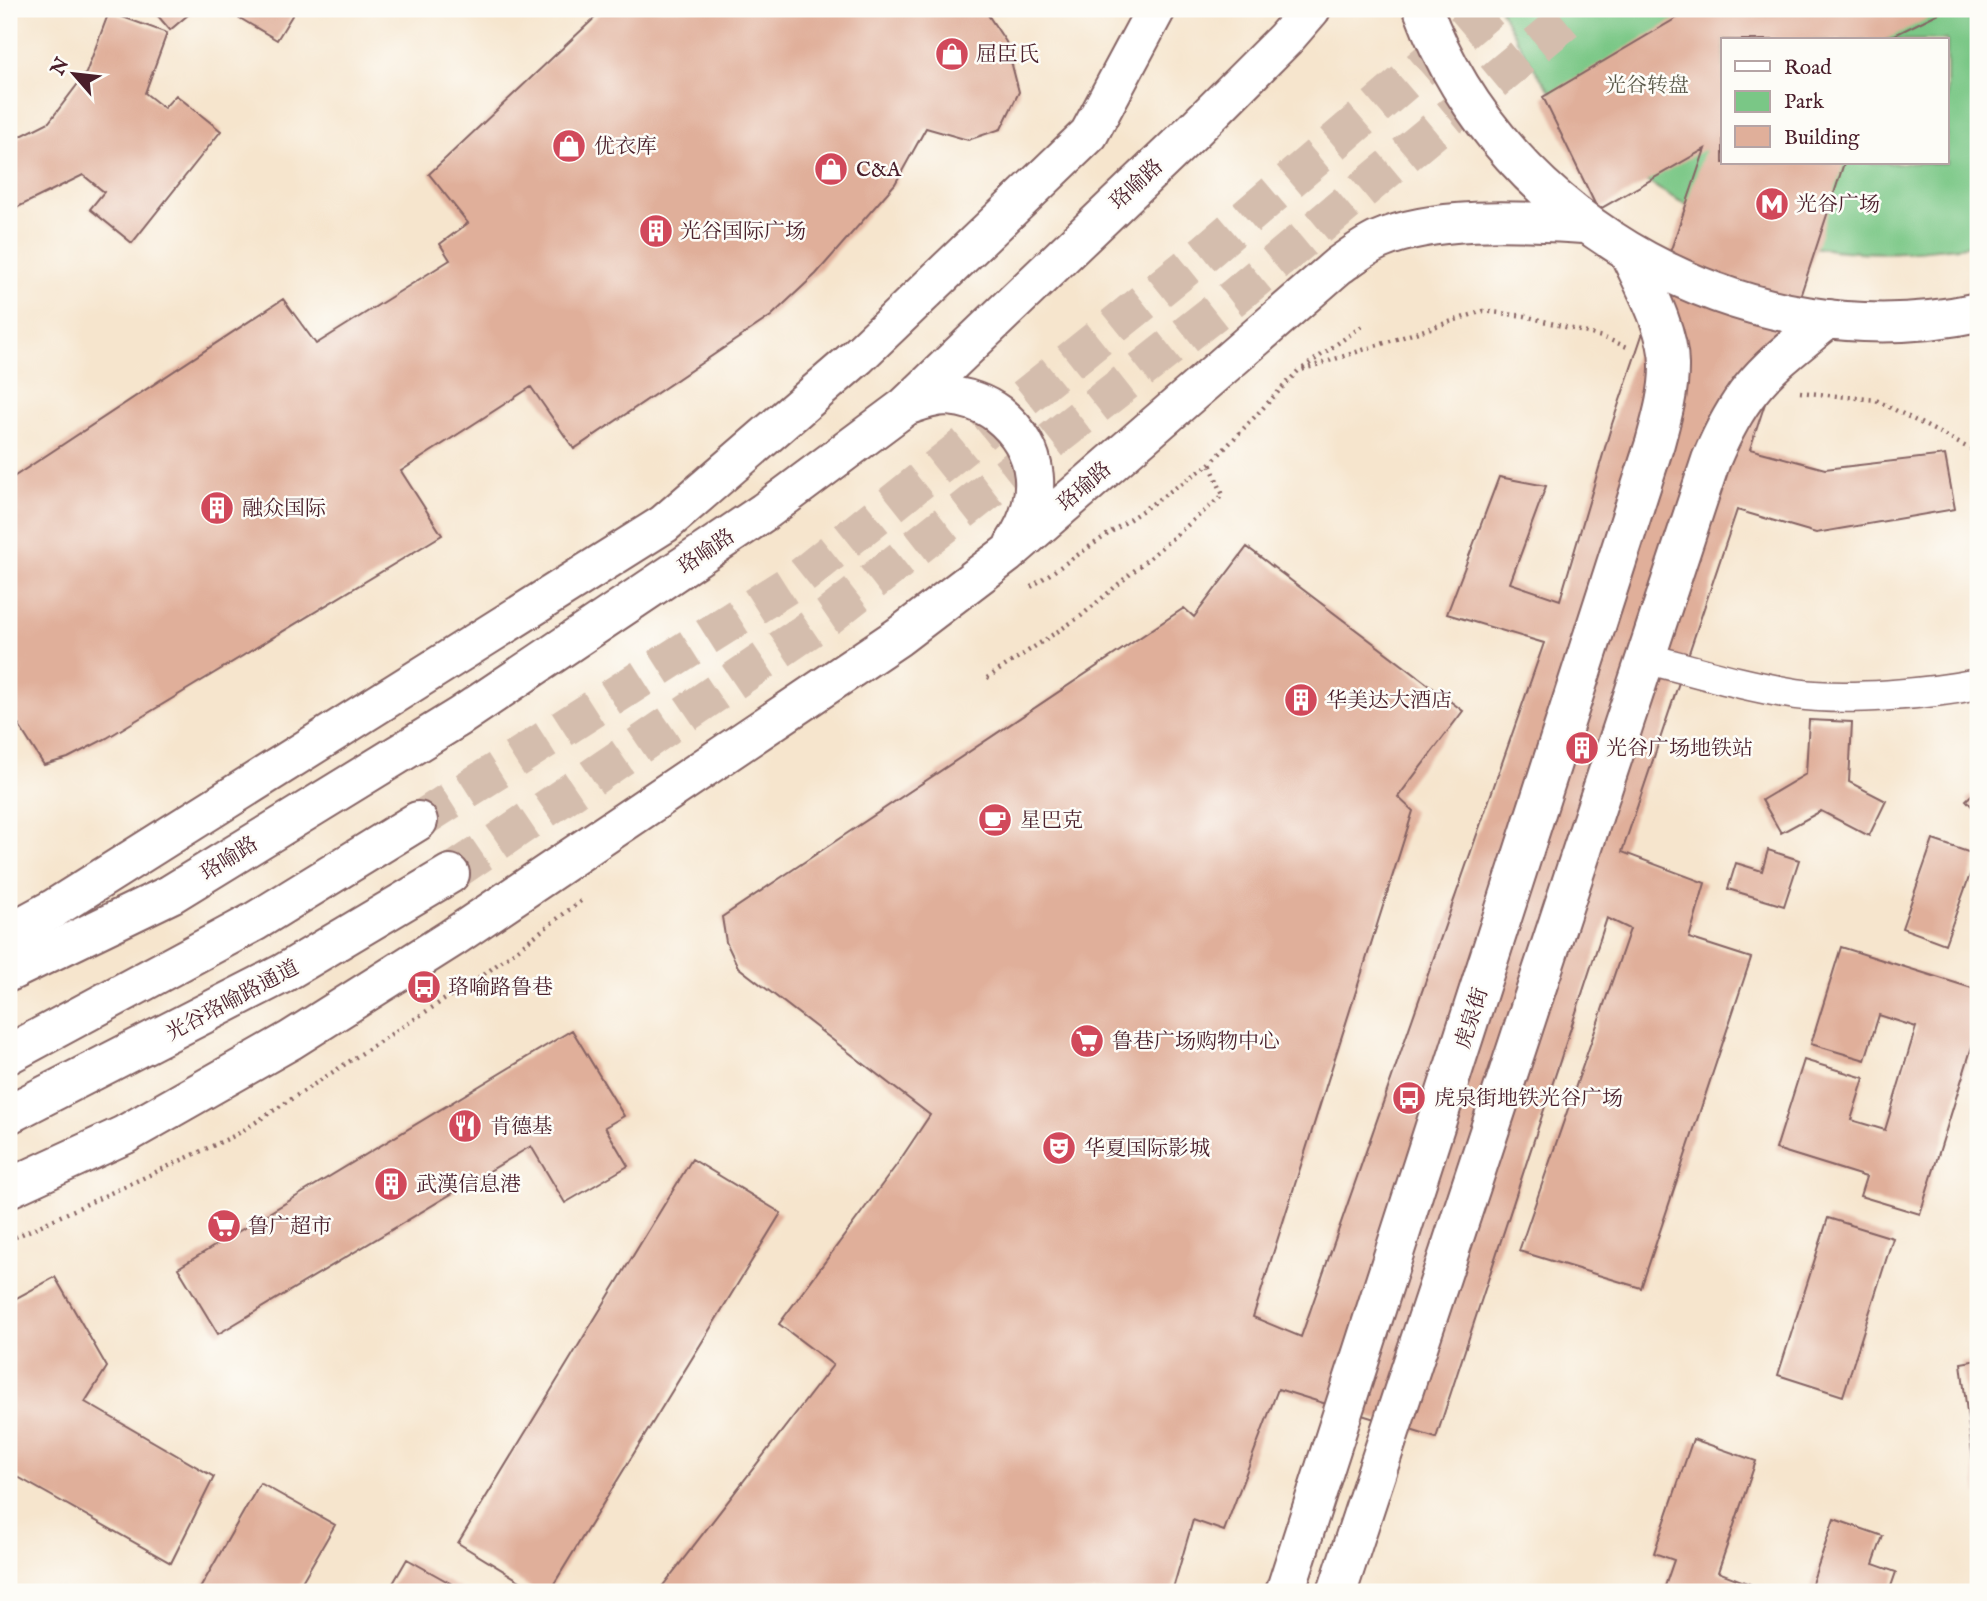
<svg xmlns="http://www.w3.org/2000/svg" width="1987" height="1601" font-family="'IM FELL English','Noto Serif SC',serif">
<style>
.green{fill:#7ac786;stroke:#627358;stroke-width:2;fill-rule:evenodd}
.building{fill:#e0af9a}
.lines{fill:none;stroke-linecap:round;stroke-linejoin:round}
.highway-tunnel{stroke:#d4bdad;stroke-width:38;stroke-dasharray:38 19;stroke-linecap:butt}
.street-casing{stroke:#866464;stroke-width:33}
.secondary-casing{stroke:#866464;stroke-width:42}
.primary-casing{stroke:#866464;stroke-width:42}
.highway-casing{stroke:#866464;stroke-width:42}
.path{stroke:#866464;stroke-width:4.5;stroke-dasharray:2 5;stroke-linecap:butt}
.street{stroke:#fff;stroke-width:30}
.secondary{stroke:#fff;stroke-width:38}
.primary{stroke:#fff;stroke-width:38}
.highway{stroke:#fff;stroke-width:38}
.labels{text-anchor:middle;stroke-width:5;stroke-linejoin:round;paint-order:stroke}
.poi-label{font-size:21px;fill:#4a1f2b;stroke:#fdfcf7;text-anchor:start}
.park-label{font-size:21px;fill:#5b5a4b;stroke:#fdfcf7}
.street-label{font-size:21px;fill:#4a1f2b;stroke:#fdfcf7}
</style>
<rect width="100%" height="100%" fill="#fdfcf7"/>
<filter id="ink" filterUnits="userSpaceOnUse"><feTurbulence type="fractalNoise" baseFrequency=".0143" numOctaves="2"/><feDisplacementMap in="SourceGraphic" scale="14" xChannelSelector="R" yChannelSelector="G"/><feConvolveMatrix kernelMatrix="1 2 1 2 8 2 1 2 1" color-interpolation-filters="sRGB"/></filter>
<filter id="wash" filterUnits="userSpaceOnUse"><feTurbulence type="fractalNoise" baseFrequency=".00686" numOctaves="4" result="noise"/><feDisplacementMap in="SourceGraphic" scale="28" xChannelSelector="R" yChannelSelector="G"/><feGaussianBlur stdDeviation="1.57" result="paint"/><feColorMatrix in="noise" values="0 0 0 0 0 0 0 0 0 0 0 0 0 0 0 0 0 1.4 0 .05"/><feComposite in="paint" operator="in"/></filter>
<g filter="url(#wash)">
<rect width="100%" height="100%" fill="#f6e5cd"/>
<path class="green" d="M1500,9H1978V243C1965,247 1950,248 1936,249C1815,265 1691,227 1601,145C1591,135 1579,126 1570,115C1541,83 1520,47 1500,9ZM1723,40H1947V163H1723Z"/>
<g id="blocks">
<path class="building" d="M152,9H195L170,30Z
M243,9H296L277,40L238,17Z
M604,9H984L1006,42L1019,92L1001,129L968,140L926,128L895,184L816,274L771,316L574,449L531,387L401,471L442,535L107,738L68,758L44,765L9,710V480L283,299L316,344L450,260L440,244L468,223L429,174Z
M1692,9H1947L1885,40H1723V163H1844L1750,449L1825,469L1945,455L1955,509L1816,533L1737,510L1622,852L1705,883L1689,938L1751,958L1641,1288L1519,1251L1630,929L1607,918L1436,1438L1278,1389L1224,1531L1193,1520L1172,1592H658L833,1365L779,1324L898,1163L930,1115L738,967L726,942L722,917L1184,608L1194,617L1247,547L1463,711L1398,797L1413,811L1253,1317L1301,1337L1544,643L1447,614L1499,477L1546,486L1510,583L1560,600L1612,424L1705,149L1598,210L1543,97Z
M109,12L167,33L145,93L164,108L176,95L221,131L132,243L90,209L104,192L83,175L16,208L9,193V142L49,122L86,73Z
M1809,720L1852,722L1849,782L1886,801L1869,836L1821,811L1781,833L1762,800L1806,774Z
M1978,789V813L1966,800Z
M1933,840L1977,855L1945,944L1902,928Z
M1768,850L1799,860L1784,906L1728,889L1736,863L1762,871Z
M1841,947L1978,990V1027L1920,1214L1860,1196L1866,1177L1776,1149L1804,1060L1864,1078L1851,1120L1885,1130L1916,1027L1879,1015L1865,1060L1811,1044Z
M572,1030L624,1116L605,1127L628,1166L565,1203L531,1146L218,1334L178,1268Z
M692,1159L781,1213L549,1592H538L458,1543Z
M1828,1218L1893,1238L1843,1396L1778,1375Z
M55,1277L107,1367L85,1402L214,1477L171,1563L9,1472V1302Z
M1978,1360V1494H1977L1961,1363Z
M1693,1439L1756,1461L1718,1572L1750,1584L1747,1592H1663L1674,1560L1654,1553Z
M260,1483L335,1525L296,1592H198Z
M1834,1519L1883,1536L1873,1564L1896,1572L1889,1592H1809Z
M407,1559L466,1592H388Z"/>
</g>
</g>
<g filter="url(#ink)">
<use href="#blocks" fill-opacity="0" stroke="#866464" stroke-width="2"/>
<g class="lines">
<path class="highway-tunnel" d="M418,821L802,576L1207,251L1490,9
M450,874L829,616L1234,297L1580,9"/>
<g class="street-casing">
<path id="street" d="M1645,658C1695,671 1745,686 1796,694C1846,701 1929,694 1978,684"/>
</g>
<g class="secondary-casing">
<path id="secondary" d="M1285,1592L1655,443C1662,417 1669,393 1669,367C1670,331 1644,285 1629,253
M1337,1592L1711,460C1722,434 1734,410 1751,389C1772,362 1802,341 1828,319"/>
</g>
<g class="primary-casing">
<path id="primary" d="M9,933L53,909L664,524L857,357L1089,134L1156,9"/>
</g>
<g class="highway-casing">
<path id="highway" d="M1423,9C1503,226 1752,362 1978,312
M906,406C920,401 933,396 948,396C966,397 985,404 998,414C1042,449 1044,499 1014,544
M9,972L171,894L459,717L764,512L906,406L1193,131L1285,39L1311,9
M9,1054L254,922L418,821
M9,1114L282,974L450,874
M9,1188L124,1135L291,1040L452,938L898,637L1007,554L1338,266C1351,257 1365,246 1379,240C1437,215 1524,221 1586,224"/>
</g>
<path class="path" d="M1303,368L1365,324
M1800,392L1876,400L1978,453
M1031,587L1210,464L1298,371L1483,311L1525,316L1602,337L1630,348
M987,678L1081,616L1223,495L1210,464
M9,1240L236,1135L490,970L582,900"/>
<use href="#street" class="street"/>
<use href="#secondary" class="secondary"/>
<use href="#primary" class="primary"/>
<use href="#highway" class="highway"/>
</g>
</g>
<defs>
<g id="shop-disc" transform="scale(1.75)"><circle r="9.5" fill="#d1495b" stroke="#fdfcf7"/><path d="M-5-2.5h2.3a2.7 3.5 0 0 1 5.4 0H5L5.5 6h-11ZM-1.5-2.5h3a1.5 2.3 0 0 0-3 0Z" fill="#fff"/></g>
<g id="metro-disc" transform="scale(1.75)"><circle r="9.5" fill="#d1495b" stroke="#fdfcf7"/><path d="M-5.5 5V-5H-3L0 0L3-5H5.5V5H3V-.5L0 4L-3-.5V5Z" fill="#fff"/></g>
<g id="building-disc" transform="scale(1.75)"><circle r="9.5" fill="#d1495b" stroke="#fdfcf7"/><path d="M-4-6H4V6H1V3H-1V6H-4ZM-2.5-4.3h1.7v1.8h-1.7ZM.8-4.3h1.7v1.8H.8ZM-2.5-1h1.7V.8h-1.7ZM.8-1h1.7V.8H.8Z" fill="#fff"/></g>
<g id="cafe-disc" transform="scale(1.75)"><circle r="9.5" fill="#d1495b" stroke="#fdfcf7"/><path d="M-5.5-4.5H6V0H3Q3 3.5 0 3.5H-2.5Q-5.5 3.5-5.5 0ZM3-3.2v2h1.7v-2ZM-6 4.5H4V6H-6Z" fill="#fff"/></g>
<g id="bus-disc" transform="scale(1.75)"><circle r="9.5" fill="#d1495b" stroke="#fdfcf7"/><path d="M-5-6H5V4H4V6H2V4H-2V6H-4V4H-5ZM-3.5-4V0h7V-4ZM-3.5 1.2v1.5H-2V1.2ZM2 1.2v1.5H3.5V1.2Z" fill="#fff"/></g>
<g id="supermarket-disc" transform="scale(1.75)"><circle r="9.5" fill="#d1495b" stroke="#fdfcf7"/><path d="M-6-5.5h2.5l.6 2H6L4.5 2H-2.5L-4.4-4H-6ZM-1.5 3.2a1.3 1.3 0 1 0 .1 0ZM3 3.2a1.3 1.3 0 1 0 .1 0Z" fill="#fff"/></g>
<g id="restaurant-disc" transform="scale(1.75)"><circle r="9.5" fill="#d1495b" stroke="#fdfcf7"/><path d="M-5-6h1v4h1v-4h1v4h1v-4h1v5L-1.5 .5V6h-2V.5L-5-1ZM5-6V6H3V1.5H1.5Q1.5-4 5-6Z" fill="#fff"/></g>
<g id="theatre-disc" transform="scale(1.75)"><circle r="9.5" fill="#d1495b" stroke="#fdfcf7"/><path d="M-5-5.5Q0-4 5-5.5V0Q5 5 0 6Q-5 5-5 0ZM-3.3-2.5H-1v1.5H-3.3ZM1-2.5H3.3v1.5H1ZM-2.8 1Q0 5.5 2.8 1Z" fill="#fff"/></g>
</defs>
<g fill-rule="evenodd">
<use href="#shop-disc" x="952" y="54"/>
<use href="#shop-disc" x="569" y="146"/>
<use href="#shop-disc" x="831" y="169"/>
<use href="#metro-disc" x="1772" y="204"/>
<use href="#building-disc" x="656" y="231"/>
<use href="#building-disc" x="217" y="508"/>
<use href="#building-disc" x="1301" y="700"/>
<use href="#building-disc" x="1582" y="748"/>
<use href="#cafe-disc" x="995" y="820"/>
<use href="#bus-disc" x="424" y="987"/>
<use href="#supermarket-disc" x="1087" y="1041"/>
<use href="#bus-disc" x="1409" y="1098"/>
<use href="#restaurant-disc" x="465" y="1126"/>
<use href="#theatre-disc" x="1059" y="1148"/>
<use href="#building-disc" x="391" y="1184"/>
<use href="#supermarket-disc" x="224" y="1226"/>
</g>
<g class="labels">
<g class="poi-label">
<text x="976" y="61">屈臣氏</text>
<text x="594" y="153">优衣库</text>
<text x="856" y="176">C&amp;A</text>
<text x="1796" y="211">光谷广场</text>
<text x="680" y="238">光谷国际广场</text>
<text x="242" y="515">融众国际</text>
<text x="1326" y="707">华美达大酒店</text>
<text x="1606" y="755">光谷广场地铁站</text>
<text x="1020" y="827">星巴克</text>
<text x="448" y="994">珞喻路鲁巷</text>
<text x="1112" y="1048">鲁巷广场购物中心</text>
<text x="1434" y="1105">虎泉街地铁光谷广场</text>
<text x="490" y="1133">肯德基</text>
<text x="1084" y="1155">华夏国际影城</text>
<text x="416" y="1191">武漢信息港</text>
<text x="248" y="1233">鲁广超市</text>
</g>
<g class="park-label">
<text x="1647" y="92">光谷转盘</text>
</g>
<g class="street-label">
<text transform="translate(1136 184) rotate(-43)" y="7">珞喻路</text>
<text transform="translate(1084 486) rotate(-41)" y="7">珞瑜路</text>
<text transform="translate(706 551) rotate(-34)" y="7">珞喻路</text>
<text transform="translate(229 858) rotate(-32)" y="7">珞喻路</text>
<text transform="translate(232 1000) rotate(-28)" y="7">光谷珞喻路通道</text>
<text transform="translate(1471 1018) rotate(-72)" y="7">虎泉街</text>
</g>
</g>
<rect width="1987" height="1601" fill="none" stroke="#fdfcf7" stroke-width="35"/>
<rect x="1721" y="38" width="228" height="126" fill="#fdfcf7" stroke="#b5a4a5" stroke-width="2"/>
<rect x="1735" y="61" width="35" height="10" fill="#ffffff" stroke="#b5a4a5" stroke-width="2"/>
<text x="1784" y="74" font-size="21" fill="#4a1f2b">Road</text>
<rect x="1735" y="91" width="35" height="21" fill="#7ac786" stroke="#b5a4a5" stroke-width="2"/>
<text x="1784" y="108" font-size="21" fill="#4a1f2b">Park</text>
<rect x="1735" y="126" width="35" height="21" fill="#e0af9a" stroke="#b5a4a5" stroke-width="2"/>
<text x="1784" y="144" font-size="21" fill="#4a1f2b">Building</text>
<g transform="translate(74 74) rotate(298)" stroke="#fdfcf7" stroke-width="5" paint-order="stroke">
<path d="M0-5L12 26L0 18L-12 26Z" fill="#4a1f2b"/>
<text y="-10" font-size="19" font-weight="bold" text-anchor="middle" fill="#4a1f2b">N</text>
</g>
</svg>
